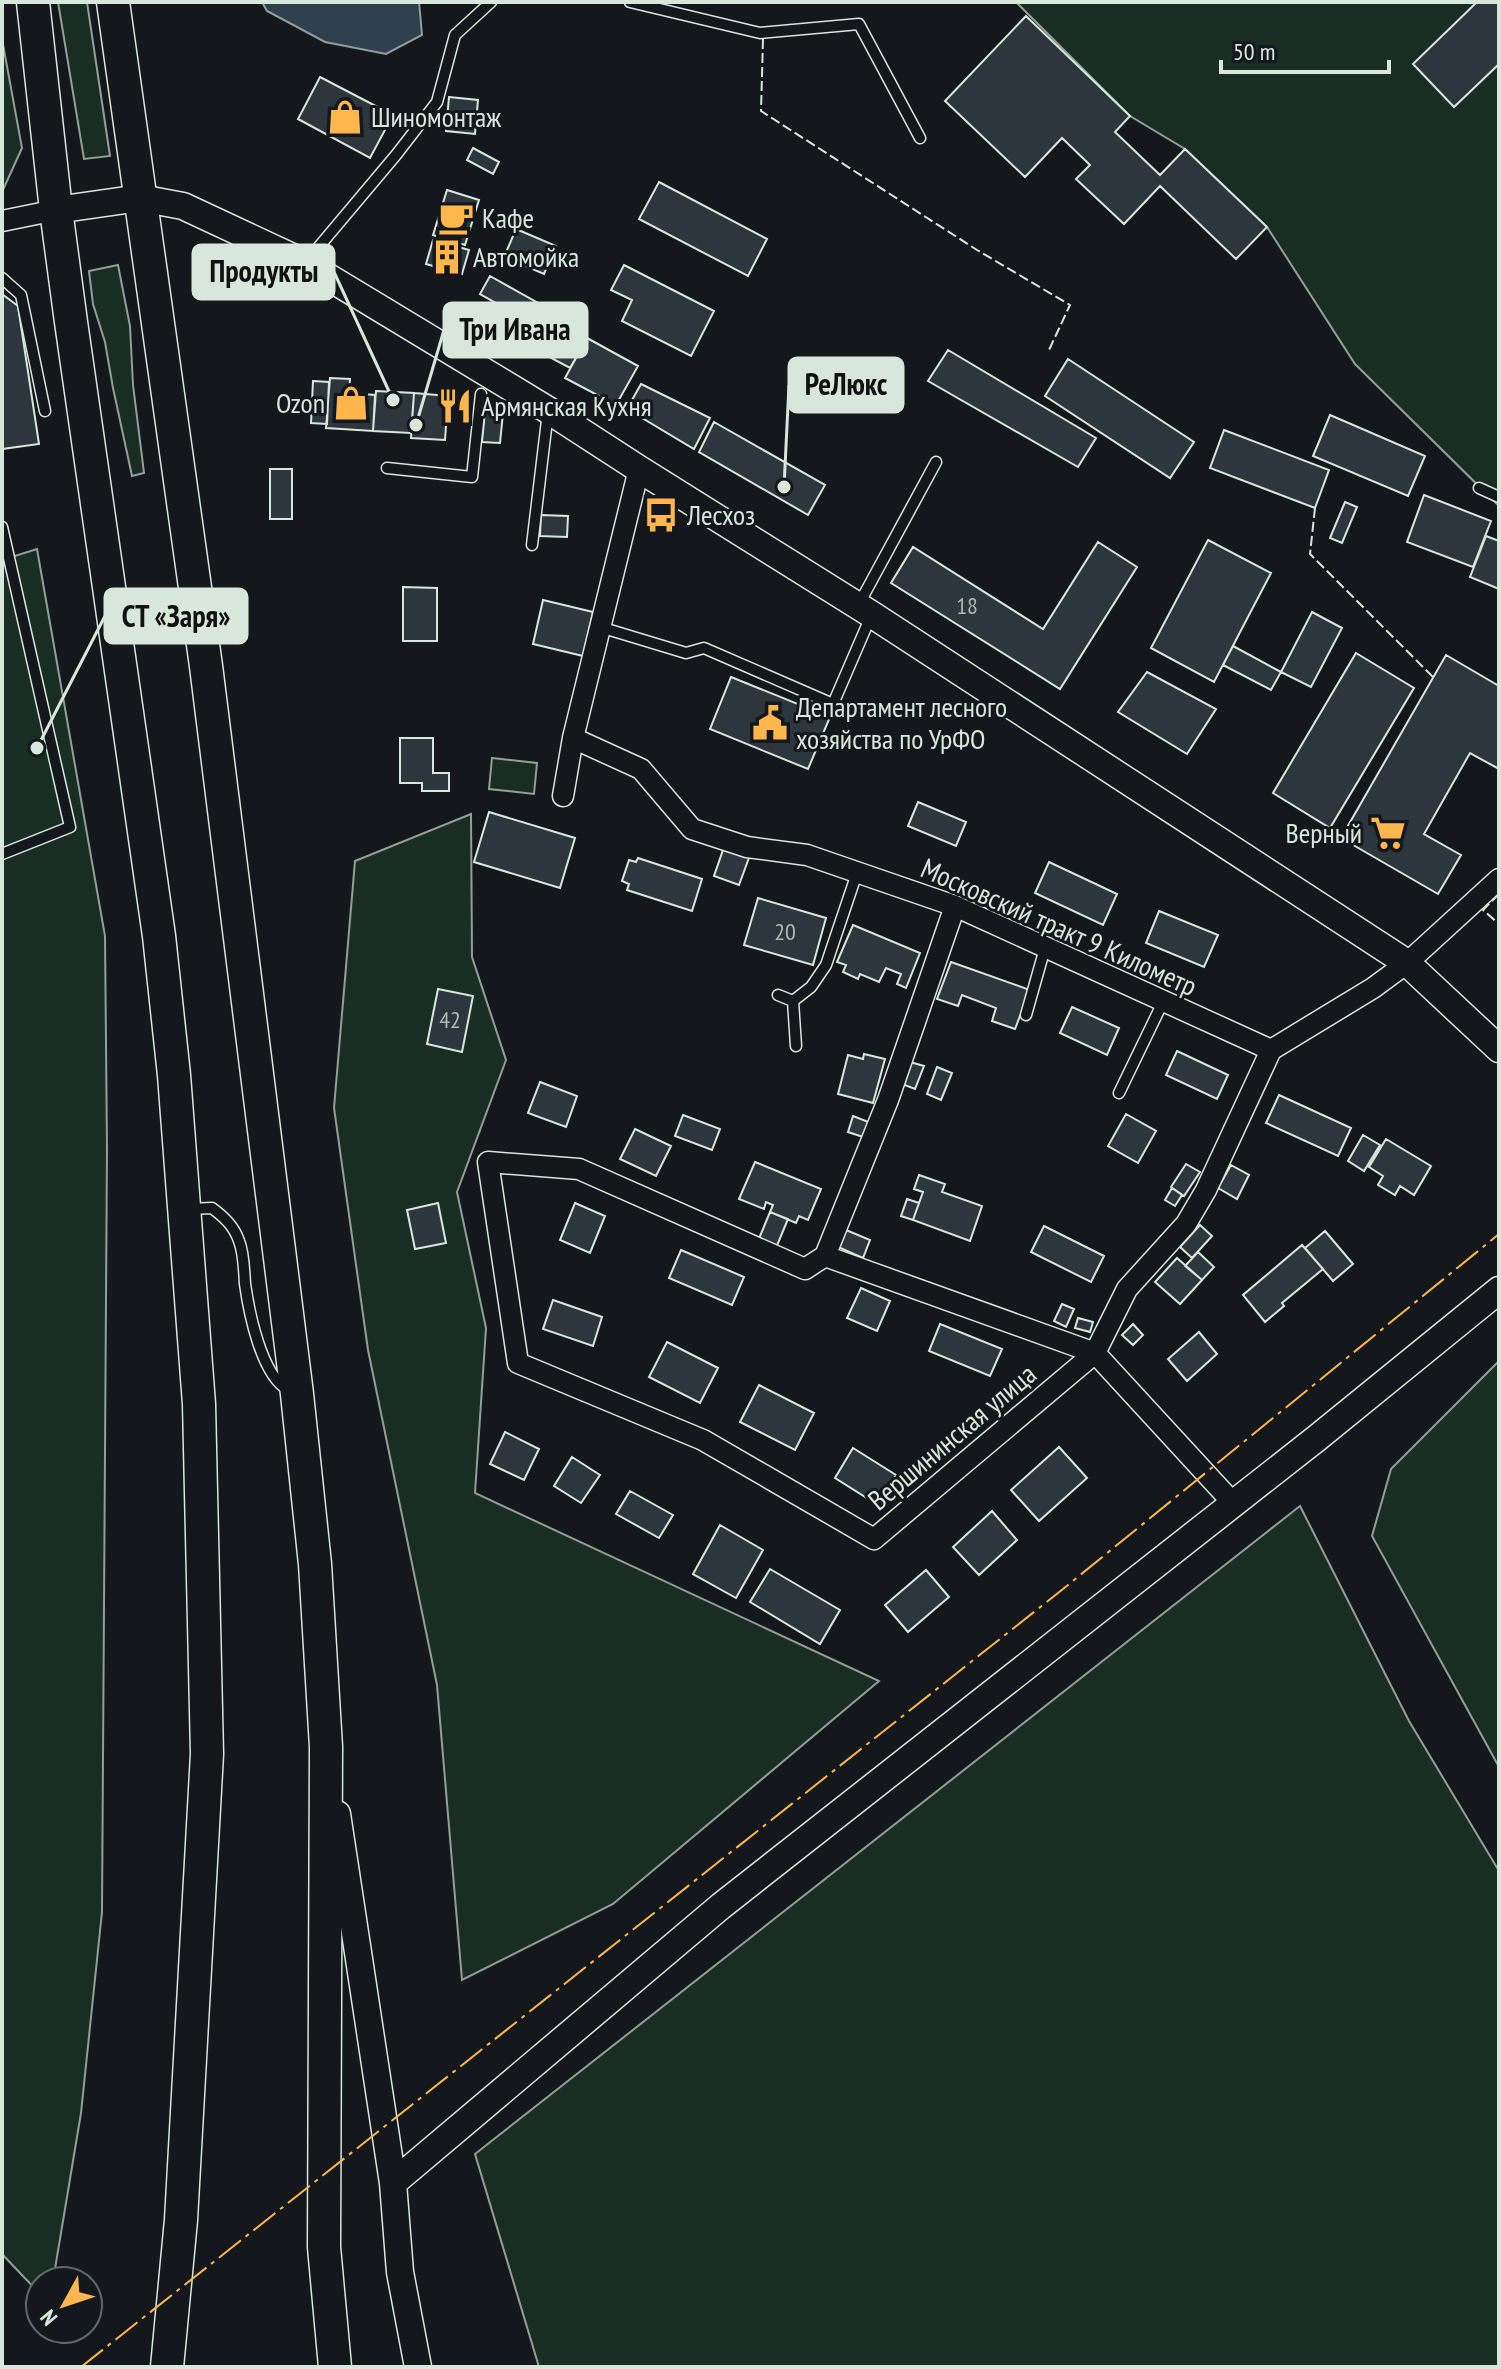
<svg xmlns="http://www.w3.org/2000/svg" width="1501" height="2369" font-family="'PT Sans Narrow',sans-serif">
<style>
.green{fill:#1a2d24;stroke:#939e99;stroke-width:2}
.water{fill:#2f3f4d;stroke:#939e99;stroke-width:2}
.building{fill:#2c363c;stroke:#d8e6dc;stroke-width:2}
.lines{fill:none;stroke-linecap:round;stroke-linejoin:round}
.service-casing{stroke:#d8e6dc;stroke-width:13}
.minor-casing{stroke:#d8e6dc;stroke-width:23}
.tertiary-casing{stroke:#d8e6dc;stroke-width:29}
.primary-casing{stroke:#d8e6dc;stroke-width:35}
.service{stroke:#14181c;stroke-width:10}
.minor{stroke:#14181c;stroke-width:20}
.tertiary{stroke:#14181c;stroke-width:26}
.primary{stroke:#14181c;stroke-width:32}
.fence{stroke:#d8e6dc;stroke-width:2;stroke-dasharray:10 4;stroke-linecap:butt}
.power{stroke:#ffb74d;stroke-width:2;stroke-dasharray:28 6 4 6;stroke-linecap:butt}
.labels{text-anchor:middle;stroke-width:6;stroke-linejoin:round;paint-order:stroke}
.number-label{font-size:24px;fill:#adbab4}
.poi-label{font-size:28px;fill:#d8e6dc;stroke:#14181c;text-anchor:start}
.street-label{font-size:28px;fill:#d8e6dc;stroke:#14181c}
.leader{fill:none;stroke:#d8e6dc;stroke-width:3}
.callout-dot{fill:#d8e6dc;stroke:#14181c;stroke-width:3}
.callout{fill:#d8e6dc;stroke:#d8e6dc;stroke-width:3}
.callout-label{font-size:30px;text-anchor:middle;font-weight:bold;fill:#111}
</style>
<rect width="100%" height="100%" fill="#14181c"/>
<path class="green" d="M58,2H87L110,156L84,159Z
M1016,2H1499V506L1355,364L1267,227L1185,149L1130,116Z
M2,39L22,148L2,192Z
M118,265L130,326L133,385L144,473L132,476L113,388L105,342L93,304L89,271Z
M37,549L105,936L107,1148L102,1912L81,2113L53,2281H40V2294L2,2254V560Z
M492,758L537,763L534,794L489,789Z
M471,814L472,957L506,1060L457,1192L486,1328L475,1493L879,1681L613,1904L462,1980L437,1685L368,1350L334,1108L355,861Z
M1499,1361V1767L1372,1536L1391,1469Z
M1300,1506L1409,1721L1499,1871V2367H539L475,2154Z"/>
<path class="water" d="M262,2H419L422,35L386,54L325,42L267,11Z"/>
<path class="building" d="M1477,2H1499V64L1454,107L1413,64Z
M1026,16L1130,116L1115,132L1160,175L1185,149L1267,227L1236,259L1160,186L1124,224L1076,179L1090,165L1062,138L1025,177L945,101Z
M320,77L393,115L370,158L298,119Z
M449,97L478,100L475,134L446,131Z
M473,148L499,162L493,174L467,160Z
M659,182L767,239L748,276L639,219Z
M447,190L479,200L465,245L433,235Z
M516,229L556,246L544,274L504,257Z
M433,240L469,250L462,274L426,264Z
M624,265L714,311L691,356L622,321L632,300L611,290Z
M490,276L538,303L528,321L480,294Z
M2,294L18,306L39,444L2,449Z
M536,325L581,349L570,368L525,344Z
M587,338L638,366L616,405L565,378Z
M948,350L1096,438L1078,467L928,381Z
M1068,359L1194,442L1170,478L1045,396Z
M330,378L350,379L349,393L375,395L373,431L326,428Z
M313,381L329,382L327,424L311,423Z
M641,384L710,418L694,449L627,409Z
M376,391L414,393L411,433L373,431Z
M414,393L448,396L445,440L411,438Z
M485,411L503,413L500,443L482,442Z
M1330,415L1425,456L1408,496L1313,456Z
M714,422L825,485L808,515L699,452Z
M1224,430L1329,470L1315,508L1210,468Z
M270,469H292V519H270Z
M1424,495L1491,521L1473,567L1407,542Z
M1345,502L1357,507L1342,543L1330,538Z
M541,515L568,516L567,537L540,536Z
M1486,536L1499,541V589L1470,577Z
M1208,540L1271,573L1214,682L1151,648Z
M1098,542L1137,567L1060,689L891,583L913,547L1043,629Z
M403,587L437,588V641H403Z
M543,600L593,612L583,656L533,644Z
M1312,612L1342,628L1311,687L1281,672Z
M1233,646L1281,672L1271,690L1223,665Z
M1356,653L1414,688L1330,828L1273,793Z
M1446,655L1499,686V769L1470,753L1424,834L1461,855L1438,894L1341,838Z
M1147,672L1216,709L1187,754L1118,712Z
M731,677L830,717L808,769L710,729Z
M400,738H433V773H449V791H422V783H400Z
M918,802L966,822L956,846L908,826Z
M489,812L575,838L560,888L474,862Z
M724,847L750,855L739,885L714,876Z
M638,858L702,879L692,911L627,890L629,884L622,881L629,860L636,862Z
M1049,862L1117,894L1103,925L1035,893Z
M758,898L826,918L813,965L744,945Z
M1159,911L1218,935L1204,967L1146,943Z
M853,925L920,953L906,988L897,984L901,974L886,968L879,982L860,974L858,979L843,972L846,965L837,962Z
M951,962L1030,990L1015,1029L992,1021L996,1008L962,995L958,1006L937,999Z
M438,989L473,996L462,1052L427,1044Z
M1072,1007L1119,1028L1107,1055L1060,1033Z
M1177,1051L1228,1075L1217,1099L1166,1075Z
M864,1054L885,1059L873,1103L838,1094L848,1055L863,1059Z
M910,1062L924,1066L915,1089L902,1084Z
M937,1067L952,1073L941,1100L927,1094Z
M540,1082L577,1096L566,1127L528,1113Z
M1279,1095L1351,1128L1338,1156L1266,1123Z
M1126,1114L1156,1131L1138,1163L1108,1146Z
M683,1115L720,1129L712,1150L675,1136Z
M853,1116L871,1123L866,1138L848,1132Z
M635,1129L671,1146L656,1176L620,1159Z
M1363,1135L1380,1145L1364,1171L1348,1161Z
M1386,1139L1431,1166L1414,1195L1400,1186L1395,1195L1378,1185L1383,1176L1369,1167Z
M755,1162L821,1189L808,1220L799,1216L796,1223L770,1212L773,1205L766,1202L764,1209L739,1199Z
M1186,1164L1200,1172L1184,1196L1171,1187Z
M1231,1165L1249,1175L1237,1199L1218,1188Z
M919,1175L945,1184L942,1192L982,1206L970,1241L913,1220L923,1192L914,1189Z
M1172,1188L1182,1195L1175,1206L1165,1200Z
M907,1199L919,1203L913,1220L901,1216Z
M438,1203L446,1243L415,1249L407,1210Z
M575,1203L605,1216L590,1253L560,1240Z
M770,1212L788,1219L776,1248L758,1241Z
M1200,1225L1212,1236L1192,1258L1180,1247Z
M1044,1226L1104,1256L1091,1282L1031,1252Z
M846,1230L870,1240L863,1258L838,1247Z
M1325,1231L1353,1264L1333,1281L1305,1248Z
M1302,1245L1323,1269L1282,1303L1284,1306L1265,1322L1243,1295Z
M681,1250L744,1277L732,1305L669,1278Z
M1198,1252L1214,1267L1202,1280L1185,1266Z
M1177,1258L1202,1280L1180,1304L1155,1282Z
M861,1288L890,1301L877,1331L847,1318Z
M553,1300L602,1317L593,1346L543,1329Z
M1062,1304L1074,1309L1066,1327L1054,1321Z
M1078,1318L1093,1322L1090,1332L1075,1328Z
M940,1324L1002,1349L990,1376L929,1351Z
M1133,1324L1143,1335L1133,1345L1122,1335Z
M1199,1332L1217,1354L1187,1381L1168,1359Z
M667,1342L718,1368L700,1403L649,1377Z
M759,1385L814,1413L795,1450L740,1422Z
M505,1432L539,1449L524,1480L490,1464Z
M1059,1447L1087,1478L1039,1521L1011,1490Z
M853,1448L896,1475L878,1505L835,1478Z
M572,1457L600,1475L581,1503L554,1486Z
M630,1491L673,1515L659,1538L616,1514Z
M992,1511L1017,1540L979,1575L953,1547Z
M720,1525L763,1550L736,1598L693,1574Z
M770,1569L840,1610L820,1644L750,1602Z
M926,1570L949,1597L908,1632L885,1605Z"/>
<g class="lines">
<g class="service-casing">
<path id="service" d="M630,2L760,33L859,24L920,138
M306,262L396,155L437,102L455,35L491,2
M2,278L21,295L45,411
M387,468L472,477L481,394
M1479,488L1499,497
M2,527L70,827L2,854
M532,545L548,412
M859,604L936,462
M600,627L686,653L704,648L833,704L871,616
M778,995L793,1001L811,987L826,965L857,873
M793,1001L796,1046
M1026,1015L1045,948
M1119,1093L1163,1002
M189,1209L212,1208C224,1217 234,1226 239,1241C244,1253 244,1270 245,1284C249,1312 261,1375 288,1390"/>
</g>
<g class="minor-casing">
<path id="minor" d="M2,221L56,210
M573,738L641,769L692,829L747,847L807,855L955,906L1271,1050
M563,796L573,738L639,469
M825,1256L888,1100L955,906
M1233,1503L1095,1353L825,1256L805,1269L579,1169L488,1162L518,1363L703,1440L874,1539L1095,1353L1127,1289L1186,1224L1206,1190L1271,1050L1373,988L1407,963L1499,879"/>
</g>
<g class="tertiary-casing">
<path id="tertiary" d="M56,210L140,198L183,206L305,263L548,410L639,469L871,614L1407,963L1499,1049
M337,1814L393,2183L400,2272L418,2367
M393,2183L721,1906L1317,1438L1499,1290"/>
</g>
<g class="primary-casing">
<path id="primary" d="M33,2L56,210L71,322L159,936L174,1075L199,1404L207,1754L181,2220L167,2367
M113,2L206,666L297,1394L315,1564L326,1747L324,2247L335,2367"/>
</g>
<use href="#service" class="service"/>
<use href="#minor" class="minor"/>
<use href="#tertiary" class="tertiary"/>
<use href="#primary" class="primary"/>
<path class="fence" d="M763,39L761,111L977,250L1070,305L1049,350
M1315,508L1310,554L1433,677
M1499,894L1483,910L1499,924"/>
<path class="power" d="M81,2367L1063,1589L1499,1234"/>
</g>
<defs>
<g id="shop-bare" transform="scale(2.76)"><path d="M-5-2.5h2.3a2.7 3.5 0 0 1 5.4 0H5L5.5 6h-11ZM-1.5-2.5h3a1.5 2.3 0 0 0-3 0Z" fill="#ffb74d" stroke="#14181c" stroke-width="2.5" paint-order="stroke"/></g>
<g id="cafe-bare" transform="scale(2.76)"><path d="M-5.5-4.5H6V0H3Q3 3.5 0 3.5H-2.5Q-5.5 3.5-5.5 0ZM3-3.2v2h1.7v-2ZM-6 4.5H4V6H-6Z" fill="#ffb74d" stroke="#14181c" stroke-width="2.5" paint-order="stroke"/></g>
<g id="building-bare" transform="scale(2.76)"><path d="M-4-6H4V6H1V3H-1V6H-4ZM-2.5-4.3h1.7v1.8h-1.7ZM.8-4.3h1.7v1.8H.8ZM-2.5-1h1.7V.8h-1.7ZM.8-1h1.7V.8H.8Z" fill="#ffb74d" stroke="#14181c" stroke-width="2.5" paint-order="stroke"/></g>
<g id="restaurant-bare" transform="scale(2.76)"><path d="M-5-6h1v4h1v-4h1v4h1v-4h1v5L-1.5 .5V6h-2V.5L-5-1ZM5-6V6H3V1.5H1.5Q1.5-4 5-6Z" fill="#ffb74d" stroke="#14181c" stroke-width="2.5" paint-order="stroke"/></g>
<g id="bus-bare" transform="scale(2.76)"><path d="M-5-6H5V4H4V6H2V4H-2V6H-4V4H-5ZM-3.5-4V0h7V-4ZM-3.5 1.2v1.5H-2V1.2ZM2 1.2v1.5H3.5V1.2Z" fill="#ffb74d" stroke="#14181c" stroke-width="2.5" paint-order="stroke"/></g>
<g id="civic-bare" transform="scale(2.76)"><path d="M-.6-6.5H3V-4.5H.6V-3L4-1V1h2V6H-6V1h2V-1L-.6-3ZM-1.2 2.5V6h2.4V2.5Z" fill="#ffb74d" stroke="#14181c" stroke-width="2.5" paint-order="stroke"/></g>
<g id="supermarket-bare" transform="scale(2.76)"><path d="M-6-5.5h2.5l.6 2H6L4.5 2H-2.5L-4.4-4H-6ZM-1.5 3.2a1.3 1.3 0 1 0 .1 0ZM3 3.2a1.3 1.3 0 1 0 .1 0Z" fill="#ffb74d" stroke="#14181c" stroke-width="2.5" paint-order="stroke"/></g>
</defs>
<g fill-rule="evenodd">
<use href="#shop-bare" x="345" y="117"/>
<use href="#cafe-bare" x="456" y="218"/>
<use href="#building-bare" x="447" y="257"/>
<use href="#shop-bare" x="351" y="403"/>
<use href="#restaurant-bare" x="455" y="406"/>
<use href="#bus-bare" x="661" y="515"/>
<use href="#civic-bare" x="770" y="723"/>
<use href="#supermarket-bare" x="1388" y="833"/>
</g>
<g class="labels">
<g class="number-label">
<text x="967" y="614">18</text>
<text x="785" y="940">20</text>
<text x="450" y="1028">42</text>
</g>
<g class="poi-label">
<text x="371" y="127">Шиномонтаж</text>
<text x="482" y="228">Кафе</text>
<text x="473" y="267">Автомойка</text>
<text x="325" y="413" text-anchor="end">Ozon</text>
<text x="481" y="416">Армянская Кухня</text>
<text x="687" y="525">Лесхоз</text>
<text x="796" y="717">Департамент лесного<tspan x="796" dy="32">хозяйства по УрФО</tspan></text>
<text x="1362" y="843" text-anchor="end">Верный</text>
</g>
<g class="street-label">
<text transform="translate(1059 927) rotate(24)" y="10">Московский тракт 9 Километр</text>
<text transform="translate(952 1437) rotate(-40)" y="10">Вершининская улица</text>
</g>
</g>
<path class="leader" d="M393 400L334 272M416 425L444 330M784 487L789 385M37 748L105 616"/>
<g class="callout-dot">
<circle cx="393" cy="400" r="8"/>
<circle cx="416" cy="425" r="8"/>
<circle cx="784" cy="487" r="8"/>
<circle cx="37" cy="748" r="8"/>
</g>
<g class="callout">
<rect x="193" y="245" width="141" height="54" rx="8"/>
<rect x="444" y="303" width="143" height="54" rx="8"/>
<rect x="789" y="358" width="114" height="54" rx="8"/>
<rect x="105" y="589" width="142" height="54" rx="8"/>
</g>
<g class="callout-label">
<text x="264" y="282">Продукты</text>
<text x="515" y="340">Три Ивана</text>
<text x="846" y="395">РеЛюкс</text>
<text x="176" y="627">СТ «Заря»</text>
</g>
<rect width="1501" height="2369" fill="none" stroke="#d8e6dc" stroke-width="8"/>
<g transform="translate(64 2305) rotate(230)"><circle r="38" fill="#14181c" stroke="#626a69" stroke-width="2"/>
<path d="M0-6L14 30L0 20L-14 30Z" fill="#ffb74d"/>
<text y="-12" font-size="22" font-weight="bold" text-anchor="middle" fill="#d8e6dc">N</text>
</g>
<path d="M1221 60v12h168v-12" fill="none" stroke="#d8e6dc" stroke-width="4"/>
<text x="1233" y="60" font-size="24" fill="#d8e6dc" stroke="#14181c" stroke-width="6" paint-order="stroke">50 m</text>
</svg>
